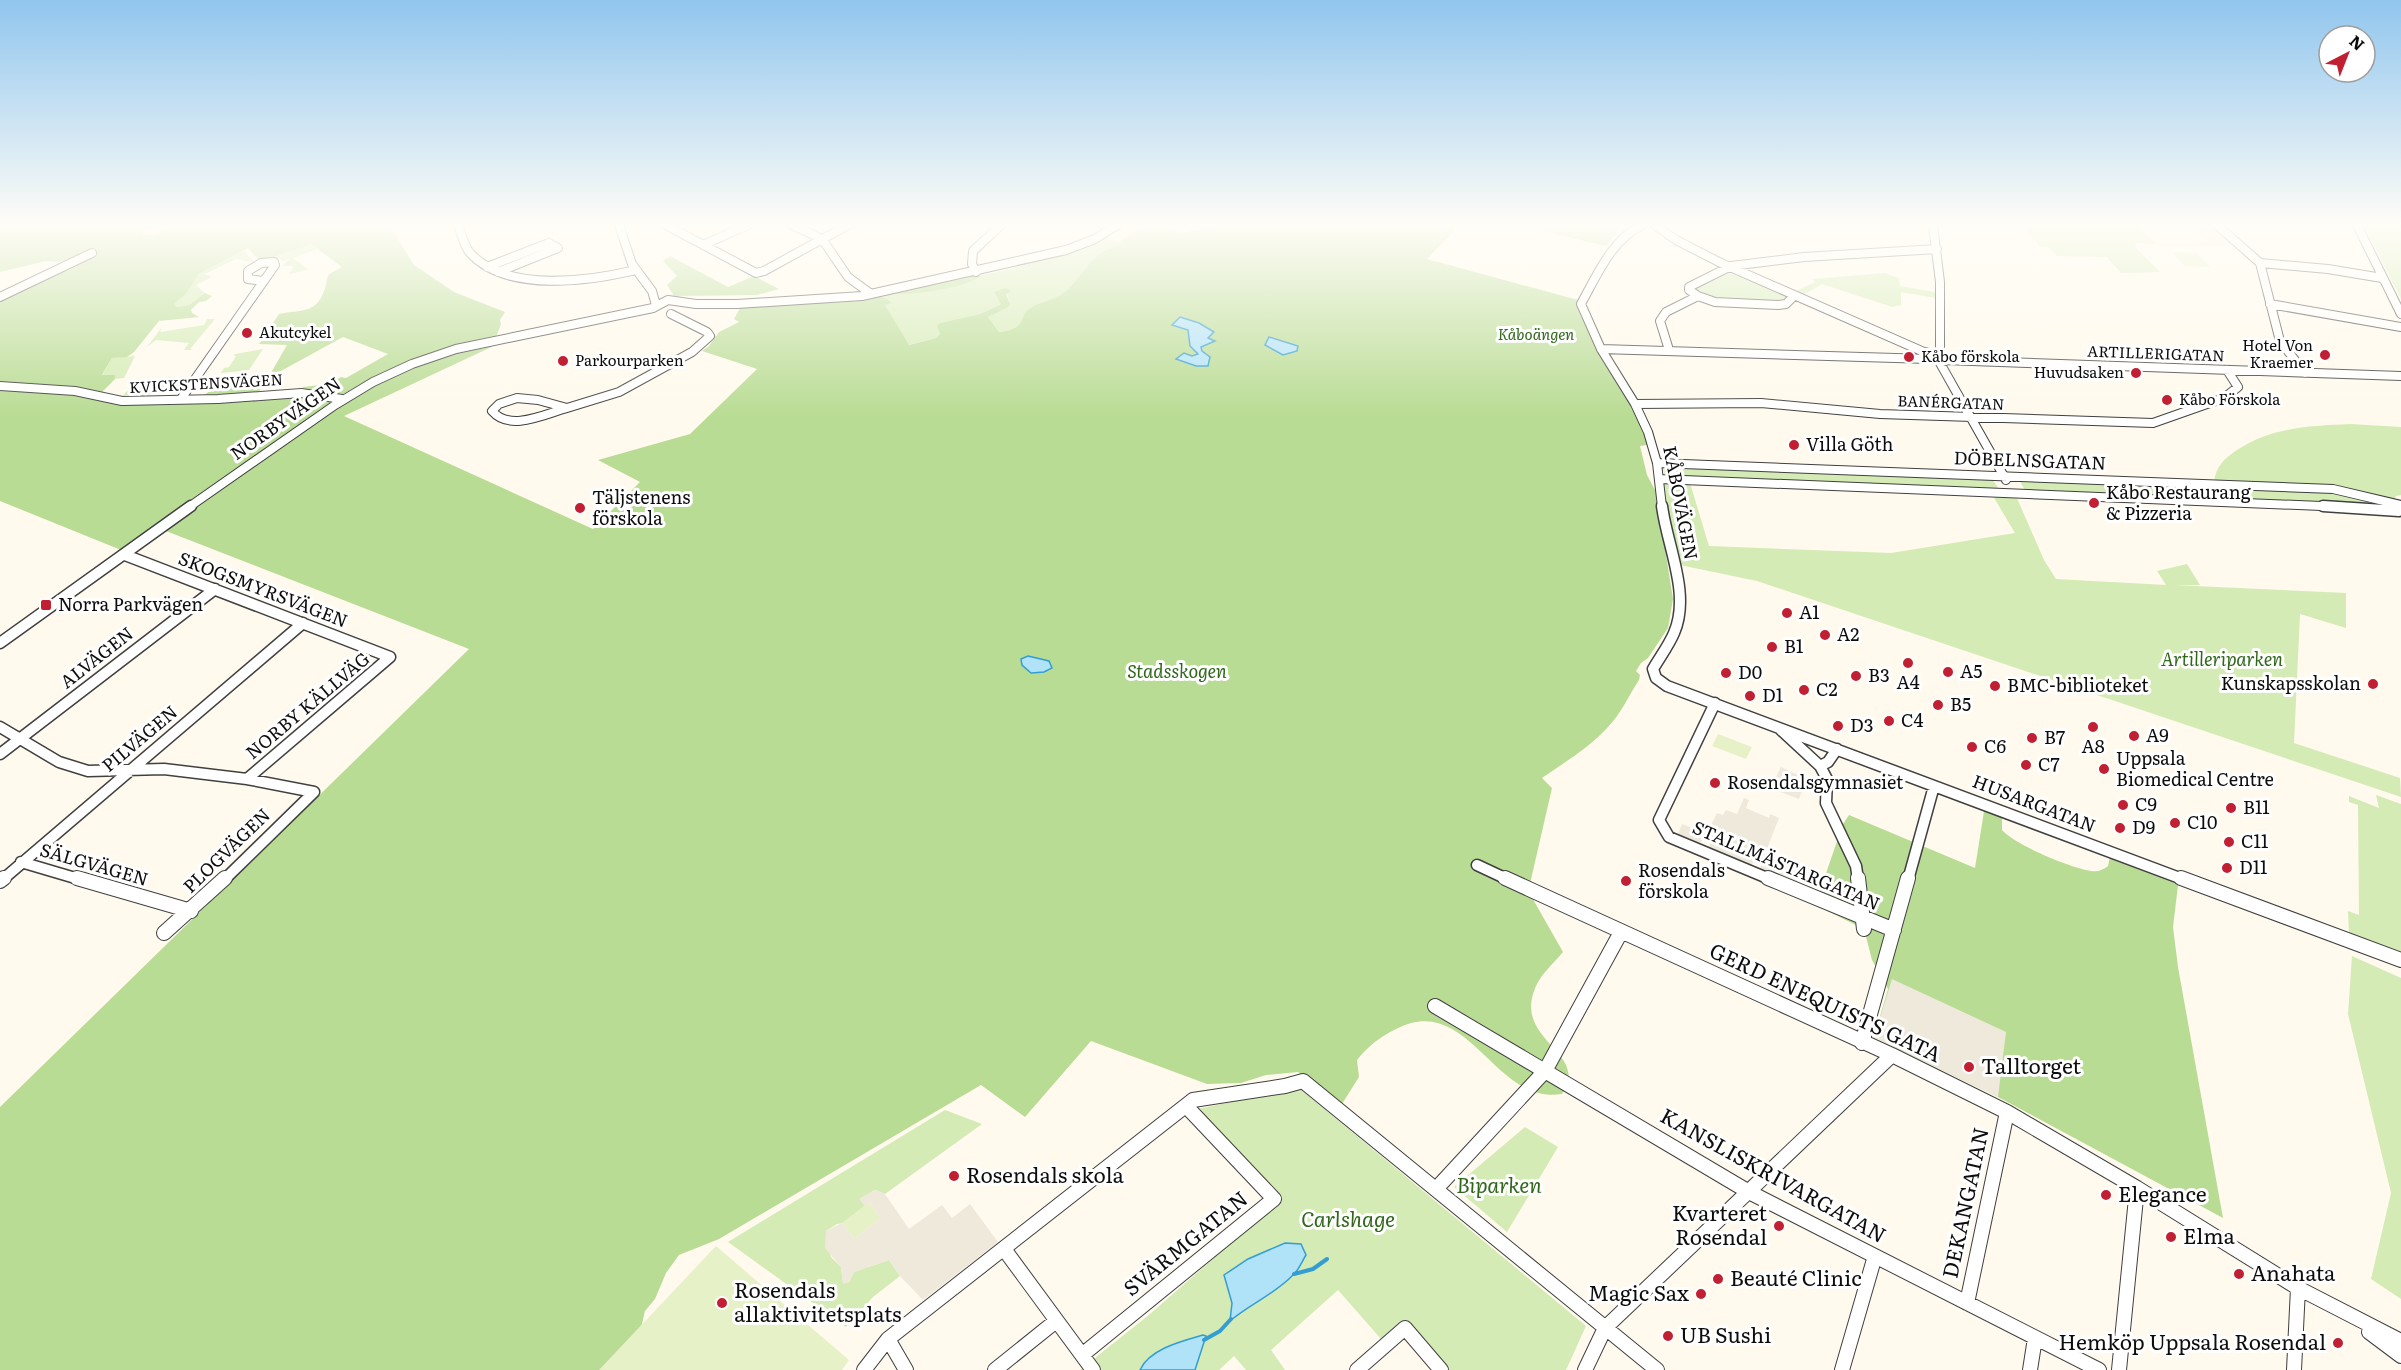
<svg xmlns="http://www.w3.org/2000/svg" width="2401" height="1370" font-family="Literata,serif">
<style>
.green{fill:#d4ebb5}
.forest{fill:#b9dc94;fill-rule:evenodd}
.pitch{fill:#e6f1c8}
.plaza{fill:#efe9dc}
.water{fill:#b0e2f8;stroke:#349dd2;stroke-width:1.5}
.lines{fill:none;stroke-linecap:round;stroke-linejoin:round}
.stream{stroke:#349dd2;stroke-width:4}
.minor-far2-casing{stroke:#404040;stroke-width:10}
.minor-far1-casing{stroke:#404040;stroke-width:13}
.minor-casing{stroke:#404040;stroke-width:16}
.minor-far2{stroke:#fff;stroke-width:8}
.minor-far1{stroke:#fff;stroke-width:10}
.minor{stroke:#fff;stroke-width:14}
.poi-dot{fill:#c12033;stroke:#fff;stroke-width:2}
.labels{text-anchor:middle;stroke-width:6;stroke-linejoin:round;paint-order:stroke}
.far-poi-label{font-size:15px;fill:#0d0d0d;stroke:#fff;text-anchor:start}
.far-park-label{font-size:15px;font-style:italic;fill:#30671b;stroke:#fff}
.far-street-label{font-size:15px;fill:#0d0d0d;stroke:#fff}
.street-label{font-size:18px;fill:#0d0d0d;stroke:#fff}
.poi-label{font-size:18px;fill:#0d0d0d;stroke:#fff;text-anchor:start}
.park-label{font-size:18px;font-style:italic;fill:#30671b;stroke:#fff}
.near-street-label{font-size:21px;fill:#0d0d0d;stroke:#fff}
.near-poi-label{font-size:21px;fill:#0d0d0d;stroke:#fff;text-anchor:start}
.near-park-label{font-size:21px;font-style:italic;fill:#30671b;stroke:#fff}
</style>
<rect width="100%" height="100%" fill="#fffaed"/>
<path class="green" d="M1949,225H2136L2156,244L2137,243L2135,247L2160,272L2121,273L2107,257L2057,256L2048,247H2040L2025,228Z
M2364,225H2401V300L2400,297Z
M1107,237L1123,243L1063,296L1024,327L999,332L988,317L1010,303L1005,289L1002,303L980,314L940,323V334L936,338L904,346L882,305L891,303L886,298L878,296C954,280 1036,269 1107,237Z
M310,244L317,249L293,258L309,270L289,274L294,266H282L274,275L289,259L283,261L276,257Z
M244,250L254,262L236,259L205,274L212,277L196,285L205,293L189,305L177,307L174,304L186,294L197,274Z
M1730,271L1791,299L1785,303L1714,299L1693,290V287Z
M1885,273L1899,278L1900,286L1935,292L1936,298L1901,292V305L1892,307L1822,284L1801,296L1794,292L1815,282L1812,279Z
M207,319H215L190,349L193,350H184L189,343L156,340L147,347L162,327L160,332L204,325Z
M263,349L249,370L221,373L224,368L229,367L236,356L233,355L235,354Z
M135,356L124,378L115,379V375L102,376L112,358Z
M166,377H183L184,385L179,389L168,384L161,392L152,393L144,398L139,395L128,398V395L123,396L127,391L163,385Z
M2350,424L2401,427V495L2396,496L2394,500L2348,489L2214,482C2216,466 2224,459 2237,450C2272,427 2309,426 2350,424Z
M1667,466L1992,479L1999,489L1671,477L1665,475L1663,469Z
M2019,480L2340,492L2391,506L2025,490Z
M1659,482L1690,483L1709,546L1891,553L2015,533L1993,496H2016L2044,560L2056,579L2166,585L2157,571L2187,564L2200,585H2173L2346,593V628L2300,614L2294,743L2400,778L2401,797L1757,581L1675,564Z
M2376,795L2401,804V953L2349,935L2348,911L2359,915L2358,805L2349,802V796L2379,808Z
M2352,956L2401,978V1299L2371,1279L2391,1193L2348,1014Z
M1299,1088L1586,1326L1566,1370H1448L1409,1328L1388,1347L1338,1290L1271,1350L1285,1370H1246L1234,1356L1219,1370H1080L1150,1314L1279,1201L1197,1109Z
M945,1110L982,1124L885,1194L875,1190L860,1199L881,1218L837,1224L826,1231L831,1257L841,1267L843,1283L849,1282L854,1272L889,1260L900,1276L873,1297L846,1327L825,1312L818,1323L809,1316L815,1310L819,1313L821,1309L728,1242Z
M1525,1127L1558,1147L1507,1232L1454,1187Z"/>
<path class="forest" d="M0,225H156L144,231L141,235H153L177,225H389L414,265L454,292L505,312L500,320L501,324L496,337C440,349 390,365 342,395L345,402L365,389L437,358L500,343L344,416L593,529L640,482L598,460L690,434L757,369L702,351L709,346L719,332L739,322L734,319L741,306L832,302L877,296L886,298L892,303L885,305L909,345L936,338L940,334L937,326L940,323L980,314L1001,304L994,292L1005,288L1011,291L1006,294L1010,304L1008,307L988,317L999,332C1032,327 1015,317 1032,307C1042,301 1053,301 1062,294C1077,284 1084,267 1097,256C1104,250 1114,248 1122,243L1120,241C1140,228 1157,215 1178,233L1230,225H1460L1427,259L1578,300L1580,314C1602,357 1635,398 1647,445L1640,446L1647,475L1656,492L1673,599L1668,628L1648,658L1641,663L1636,671L1640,675L1639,680C1629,695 1621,714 1608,727C1589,748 1565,762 1542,778L1552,788L1529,888L1534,901L1563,952C1554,963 1543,972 1537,984C1509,1041 1592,1051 1562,1094C1493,1105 1469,991 1396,1029C1380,1037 1368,1046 1357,1060L1359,1077L1340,1107L1298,1072L1266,1075L1241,1083L1207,1084L1091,1041L1025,1117L981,1085L719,1239L679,1255L666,1273L655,1299L645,1311L640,1332L611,1370H0V1107L469,649L166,531L153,527L121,550L0,501V293L13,286L17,287L73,258L58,262L46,261L0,272ZM311,244L342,267L329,274C326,279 327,283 325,288C317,315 301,309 279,314L259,344L287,345L268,378L343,337L388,354L346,378L341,377L329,384L303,387L301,393L109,399L101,393L115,379V375H102L112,358L127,357L134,352L159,321L199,317L192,313L191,310L199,302L206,301L212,296L205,293L189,305L177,307L174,304L186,294L198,274L248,248L258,259H269Z
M1527,225H1617L1616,233L1606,246L1547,232L1548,230Z
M670,256L728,287L754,276L779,289L757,295L674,296L667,285L677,276L663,261Z
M978,274L981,276C966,288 914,295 894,294Z
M252,373L258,374L262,381L266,382L258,393L203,396L219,384L250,379Z
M1985,805L2002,811V830C2015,845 2071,868 2091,871C2098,872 2103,870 2108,866L2111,852L2179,877L2173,927L2178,967L2223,1218L1998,1097L1874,1037L1888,989L1872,960L1864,929L1815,905L1843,824L1849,815L1975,868Z"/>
<path class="pitch" d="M2172,252L2196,253L2210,267L2185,266Z
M1718,734L1752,747L1746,759L1712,746Z
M869,1202L881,1218L854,1239L842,1223Z
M716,1246L849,1360L842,1370H599Z"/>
<path class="plaza" d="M2178,225H2210L2234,246H2161L2159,244L2208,242L2194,226Z
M1781,767L1802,777L1807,790L1802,791L1799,799L1770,788Z
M1744,798L1749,800L1746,808L1769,818L1770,814L1779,818L1765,854L1769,856L1767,859L1800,873L1796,883L1760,868L1762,864L1754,860L1752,865L1709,847L1710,842L1703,839L1700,843L1678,834L1682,824L1705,833L1708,831L1717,813L1723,815L1726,810L1737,814Z
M1892,979L2006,1032L1998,1097L1874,1037Z
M875,1190L885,1194L909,1229L942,1205L952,1218L970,1204L998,1242L923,1300L900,1276L889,1260L854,1272L849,1282L843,1284L841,1267L825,1248L826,1231L842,1223L854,1239L881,1218L869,1202L865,1206L859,1199Z"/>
<path class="water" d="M1180,317L1199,323L1214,332L1208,338L1215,341L1201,347L1202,351L1210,357L1208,366H1196L1176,359L1184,353L1192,356L1198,354L1190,346L1188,330L1172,325Z
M1269,337L1298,346L1297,351L1283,355L1265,345Z
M1028,656L1049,661L1052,668L1044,672L1031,673L1022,665L1021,659Z
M1285,1243L1301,1244L1306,1255C1302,1261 1299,1270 1293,1275C1275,1294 1250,1304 1230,1321L1232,1303L1224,1275L1248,1259Z
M1203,1335L1206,1336L1195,1370H1140C1149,1349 1182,1341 1203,1335Z"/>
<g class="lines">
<path class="stream" d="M1294,1274L1313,1269L1327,1259
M1204,1340L1220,1331L1231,1319"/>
<g class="minor-far2-casing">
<path id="minor-far2" d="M458,225C462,235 464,247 471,254C508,293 589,281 636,270
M619,225L632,264L652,291L656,305
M666,225L756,273L764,271L848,225
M792,225L822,239L848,277L871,294
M1643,225C1613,237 1596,277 1581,304L1601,349L1635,404L1648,432L1657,463L1662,507
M1655,225L1676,240L1721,263L1924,352L1942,356L1945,361L1940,363
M1933,225L1940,282V352L1938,355
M2217,225L2260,263L2280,341L2305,373
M2357,225L2401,314
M703,245L748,225
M2260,263L2328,269L2382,278
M487,267L549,243L558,248L498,272
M976,272L972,264L973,251L1001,225
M1698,296L1715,302L1778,305L1786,304L1794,296
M0,297L92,253
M2270,304L2401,327
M653,308L668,300L696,304H737L862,296L1066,250L1095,239L1117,225
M1601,349L1929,359
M1669,350L1660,321L1666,312L1698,296L1689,290V287L1731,266L1804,257L1937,249
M1945,360L2401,376
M1940,363L2006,480
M0,386L75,391L122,401L218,399L301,393L342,399
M517,398L538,400L567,408C545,414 510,432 492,411L499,404Z
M181,399L275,265L274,262L261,263L248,271V279L263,281
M1635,404L1761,403L1880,414L2153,423L2224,398L2238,387L2227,370
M567,408L619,392L692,352L710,336L707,332L671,314
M1657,463L2333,489L2401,505
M1659,479L2345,507
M189,507L335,405L373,382L412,364L456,349L653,308"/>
</g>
<g class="minor-far1-casing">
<path id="minor-far1" d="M1662,506C1667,546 1691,594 1674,633C1669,645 1660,657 1653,669L1656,678L1667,686L2185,880
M2323,506L2399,511
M125,555L390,657L247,779
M0,643L191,506
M1715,703L1659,820L1669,837L1772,880
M0,727L59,762L88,771L164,769L247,779L314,792
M1781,730L1820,766L1827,779L1826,803L1856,866L1858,880
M0,754L215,589
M1820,766L1828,762L1837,749
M21,862L82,880
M1477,865L1509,880
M2,880L303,623
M224,880L314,792
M1908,880L1934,786"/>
</g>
<g class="minor-casing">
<path id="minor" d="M77,878L191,911
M1505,878L1892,1055L2007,1112L2137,1188L2298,1288L2401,1341
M1768,878L1894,930
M1858,878L1864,929
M2181,878L2401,960
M0,881L4,878
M164,933L225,878
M1435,1006L1749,1192L2099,1370
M1862,1043L1908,878
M1436,1189L1545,1071L1621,932
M1004,1249L1093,1370
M1967,1303L2007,1112
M2369,1332L2401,1356
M888,1339L906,1370
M1082,1355L1274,1199L1186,1106
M864,1370L888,1339L1193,1100L1285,1086L1303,1081L1657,1370
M995,1370L1056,1321
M1357,1370L1405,1328L1441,1370
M1585,1370L1605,1328L1892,1055
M1842,1370L1875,1256
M2030,1370L2035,1338
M2119,1370L2137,1188
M2294,1370L2298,1288"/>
</g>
<use href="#minor-far2" class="minor-far2"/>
<use href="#minor-far1" class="minor-far1"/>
<use href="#minor" class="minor"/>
</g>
<linearGradient id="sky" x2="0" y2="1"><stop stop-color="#91c6ee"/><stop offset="0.54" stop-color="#fffdf7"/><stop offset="1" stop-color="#fffdf7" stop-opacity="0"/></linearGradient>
<rect width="2401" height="416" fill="url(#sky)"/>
<g class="poi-dot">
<circle cx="247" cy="333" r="6"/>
<circle cx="2325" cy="355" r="6"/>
<circle cx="1909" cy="357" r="6"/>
<circle cx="563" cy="361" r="6"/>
<circle cx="2136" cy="373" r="6"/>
<circle cx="2167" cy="400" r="6"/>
<circle cx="1794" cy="445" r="6"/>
<circle cx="2094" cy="503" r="6"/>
<circle cx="580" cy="508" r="6"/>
<rect x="40" y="599" width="12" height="12" rx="3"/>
<circle cx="1787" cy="613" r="6"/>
<circle cx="1825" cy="635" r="6"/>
<circle cx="1772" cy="647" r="6"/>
<circle cx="1908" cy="663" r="6"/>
<circle cx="1948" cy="672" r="6"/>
<circle cx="1726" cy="673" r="6"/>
<circle cx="1856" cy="676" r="6"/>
<circle cx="2373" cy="684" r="6"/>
<circle cx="1995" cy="686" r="6"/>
<circle cx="1804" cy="690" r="6"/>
<circle cx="1750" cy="696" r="6"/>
<circle cx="1938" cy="705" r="6"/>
<circle cx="1889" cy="721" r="6"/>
<circle cx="1838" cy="726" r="6"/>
<circle cx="2093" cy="727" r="6"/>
<circle cx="2134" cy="736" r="6"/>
<circle cx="2032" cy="738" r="6"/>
<circle cx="1972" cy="747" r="6"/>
<circle cx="2026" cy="765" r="6"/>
<circle cx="2104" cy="769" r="6"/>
<circle cx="1715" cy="783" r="6"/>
<circle cx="2123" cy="805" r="6"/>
<circle cx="2231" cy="808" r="6"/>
<circle cx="2175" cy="823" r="6"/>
<circle cx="2120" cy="828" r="6"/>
<circle cx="2229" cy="842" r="6"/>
<circle cx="2227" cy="868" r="6"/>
<circle cx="1626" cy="881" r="6"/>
<circle cx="1969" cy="1067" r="6"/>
<circle cx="954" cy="1176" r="6"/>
<circle cx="2106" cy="1195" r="6"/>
<circle cx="1779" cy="1226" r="6"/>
<circle cx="2171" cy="1237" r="6"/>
<circle cx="2239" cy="1274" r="6"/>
<circle cx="1718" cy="1279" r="6"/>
<circle cx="1701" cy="1294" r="6"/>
<circle cx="722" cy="1303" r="6"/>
<circle cx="1668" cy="1336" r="6"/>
<circle cx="2338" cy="1343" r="6"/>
</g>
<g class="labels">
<g class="far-poi-label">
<text x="259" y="338">Akutcykel</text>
<text x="2313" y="351" text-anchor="end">Hotel Von<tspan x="2313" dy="17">Kraemer</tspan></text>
<text x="1921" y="362">Kåbo förskola</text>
<text x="575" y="366">Parkourparken</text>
<text x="2124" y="378" text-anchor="end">Huvudsaken</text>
<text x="2179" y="405">Kåbo Förskola</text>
</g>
<g class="far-park-label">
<text x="1536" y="340">Kåboängen</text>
</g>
<g class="far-street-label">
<text transform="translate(2156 354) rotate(2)" y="5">ARTILLERIGATAN</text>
<text transform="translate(206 384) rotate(-3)" y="5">KVICKSTENSVÄGEN</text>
<text transform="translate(1951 403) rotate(2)" y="5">BANÉRGATAN</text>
</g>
<g class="street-label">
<text transform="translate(286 419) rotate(-35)" y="6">NORBYVÄGEN</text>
<text transform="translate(2030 461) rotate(2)" y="6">DÖBELNSGATAN</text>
<text transform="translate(1680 503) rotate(79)" y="6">KÅBOVÄGEN</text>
<text transform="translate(263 590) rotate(21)" y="6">SKOGSMYRSVÄGEN</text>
<text transform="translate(97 658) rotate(-38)" y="6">ALVÄGEN</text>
<text transform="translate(308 706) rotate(-40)" y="6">NORBY KÄLLVÄG</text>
<text transform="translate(140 739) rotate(-40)" y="6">PILVÄGEN</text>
<text transform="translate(2034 804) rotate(21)" y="6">HUSARGATAN</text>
<text transform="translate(227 851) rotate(-44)" y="6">PLOGVÄGEN</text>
<text transform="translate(94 865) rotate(16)" y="6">SÄLGVÄGEN</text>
<text transform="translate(1786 866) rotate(23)" y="6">STALLMÄSTARGATAN</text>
</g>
<g class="poi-label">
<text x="1806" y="451">Villa Göth</text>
<text x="2106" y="499">Kåbo Restaurang<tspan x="2106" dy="21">&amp; Pizzeria</tspan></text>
<text x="592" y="504">Täljstenens<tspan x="592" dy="21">förskola</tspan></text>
<text x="58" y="611">Norra Parkvägen</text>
<text x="1799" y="619">A1</text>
<text x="1837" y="641">A2</text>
<text x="1784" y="653">B1</text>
<text x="1960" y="678">A5</text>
<text x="1738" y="679">D0</text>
<text x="1868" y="682">B3</text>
<text x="1908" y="689" text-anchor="middle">A4</text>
<text x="2361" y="690" text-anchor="end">Kunskapsskolan</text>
<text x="2007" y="692">BMC-biblioteket</text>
<text x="1816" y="696">C2</text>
<text x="1762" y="702">D1</text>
<text x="1950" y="711">B5</text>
<text x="1901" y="727">C4</text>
<text x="1850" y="732">D3</text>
<text x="2146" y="742">A9</text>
<text x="2044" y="744">B7</text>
<text x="1984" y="753">C6</text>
<text x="2093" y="753" text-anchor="middle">A8</text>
<text x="2116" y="765">Uppsala<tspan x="2116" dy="21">Biomedical Centre</tspan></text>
<text x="2038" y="771">C7</text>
<text x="1727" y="789">Rosendalsgymnasiet</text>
<text x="2135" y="811">C9</text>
<text x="2243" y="814">B11</text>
<text x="2187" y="829">C10</text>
<text x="2132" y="834">D9</text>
<text x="2241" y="848">C11</text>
<text x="2239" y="874">D11</text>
<text x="1638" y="877">Rosendals<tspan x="1638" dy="21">förskola</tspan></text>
</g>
<g class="park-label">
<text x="2222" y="666">Artilleriparken</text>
<text x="1177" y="678">Stadsskogen</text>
</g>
<g class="near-street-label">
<text transform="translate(1825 1003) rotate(25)" y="7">GERD ENEQUISTS GATA</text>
<text transform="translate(1773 1176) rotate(29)" y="7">KANSLISKRIVARGATAN</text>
<text transform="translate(1966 1203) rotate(-78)" y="7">DEKANGATAN</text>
<text transform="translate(1186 1244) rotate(-39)" y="7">SVÄRMGATAN</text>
</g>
<g class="near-poi-label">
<text x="1981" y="1074">Talltorget</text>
<text x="966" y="1183">Rosendals skola</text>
<text x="2118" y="1202">Elegance</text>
<text x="1767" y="1221" text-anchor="end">Kvarteret<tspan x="1767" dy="24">Rosendal</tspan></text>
<text x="2183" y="1244">Elma</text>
<text x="2251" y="1281">Anahata</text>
<text x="1730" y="1286">Beauté Clinic</text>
<text x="734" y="1298">Rosendals<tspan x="734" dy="24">allaktivitetsplats</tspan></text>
<text x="1689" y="1301" text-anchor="end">Magic Sax</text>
<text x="1680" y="1343">UB Sushi</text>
<text x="2326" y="1350" text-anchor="end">Hemköp Uppsala Rosendal</text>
</g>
<g class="near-park-label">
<text x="1499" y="1193">Biparken</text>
<text x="1348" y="1227">Carlshage</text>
</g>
</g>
<g transform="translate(2347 54) rotate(42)"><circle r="28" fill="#ffffff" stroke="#9e9e9e" stroke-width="1.5"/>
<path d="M0-4.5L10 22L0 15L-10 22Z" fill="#c12033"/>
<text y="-9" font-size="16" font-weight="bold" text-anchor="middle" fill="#0d0d0d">N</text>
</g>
</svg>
